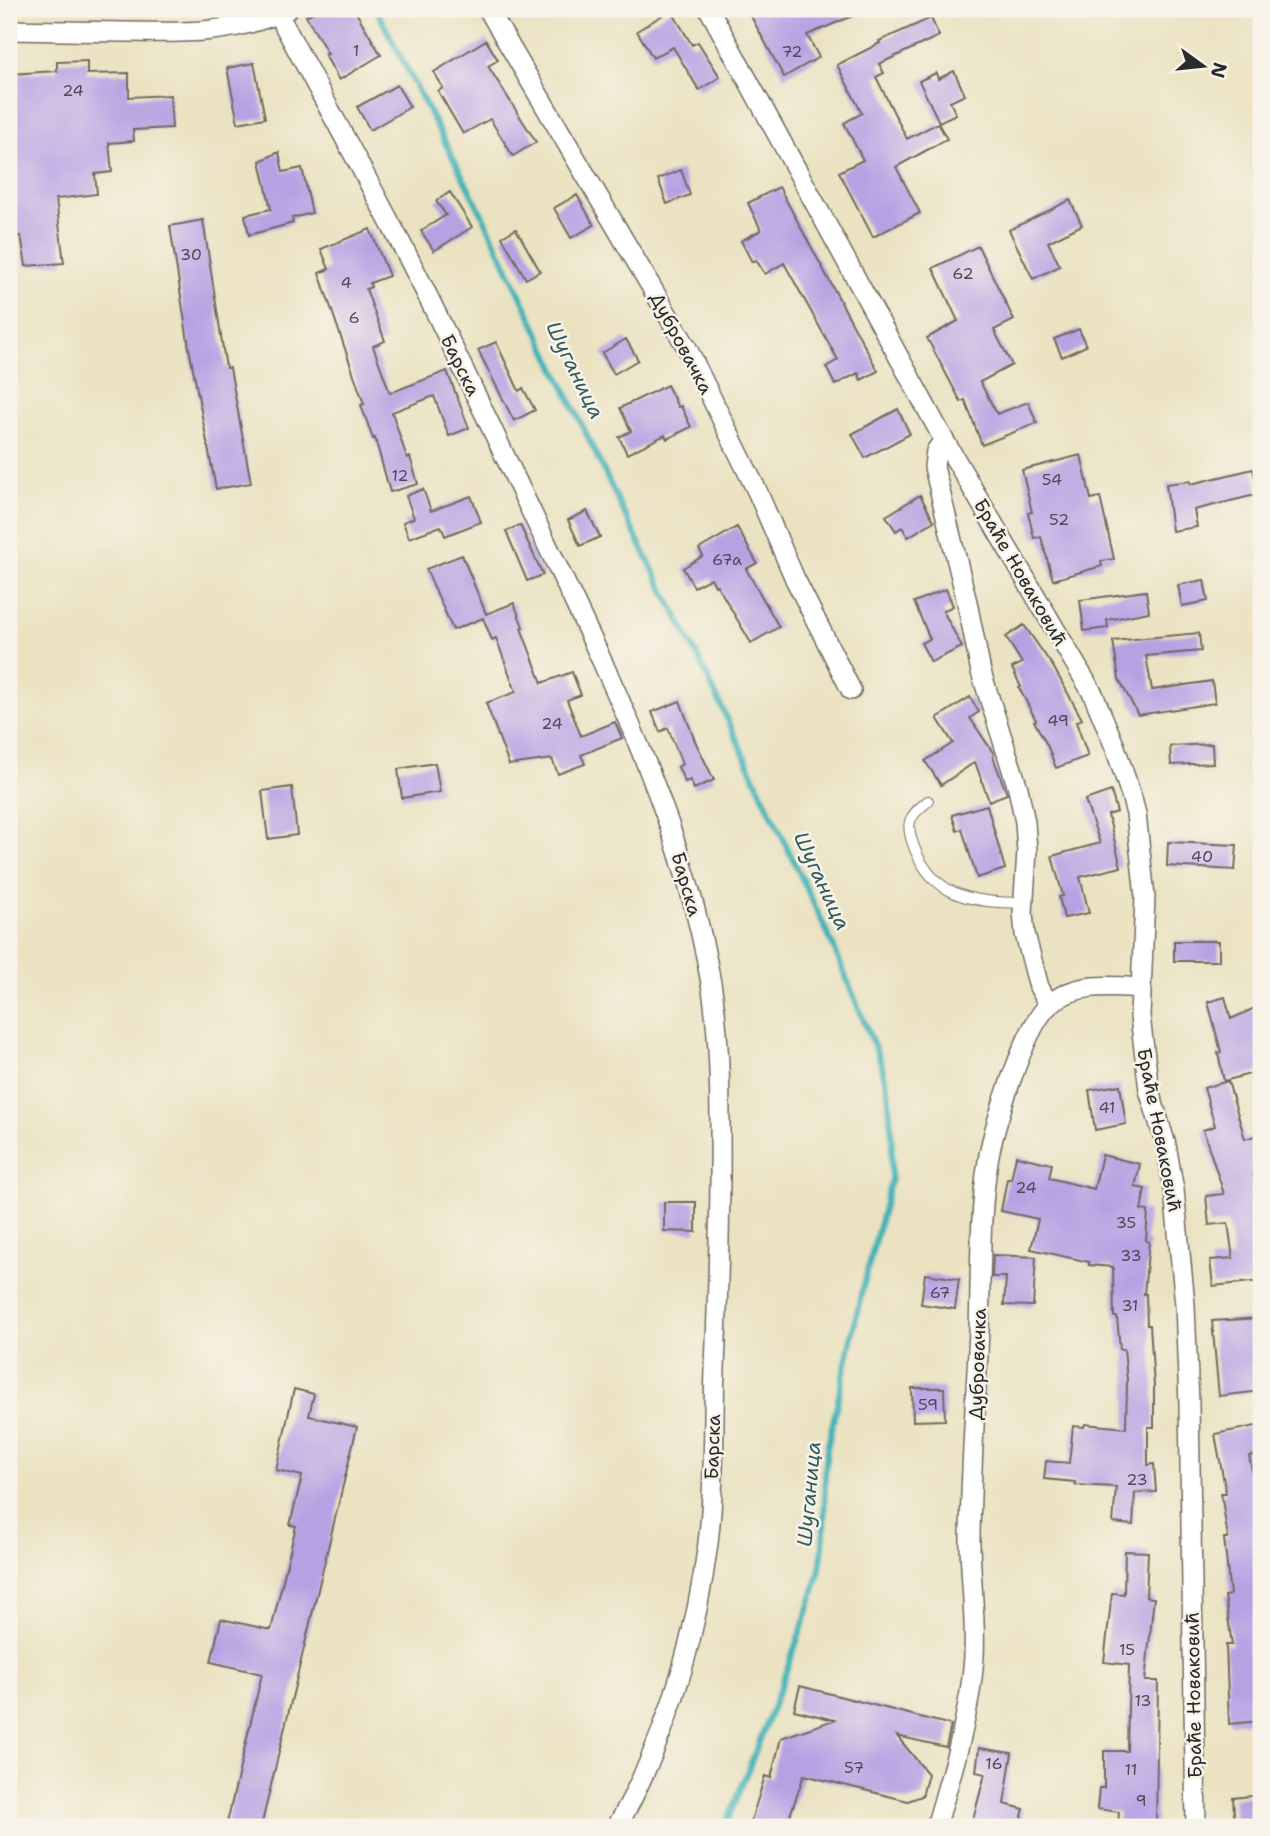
<svg xmlns="http://www.w3.org/2000/svg" width="1270" height="1836" font-family="'Shantell Sans',sans-serif">
<style>
.lines{fill:none;stroke-linecap:round;stroke-linejoin:round}
.stream{stroke:#41b2b8;stroke-width:6}
.building{fill:#b8a1e3}
.lane-casing{stroke:#6e6b60;stroke-width:12}
.street-casing{stroke:#6e6b60;stroke-width:22}
.lane{stroke:#fff;stroke-width:10}
.street{stroke:#fff;stroke-width:19}
.labels{text-anchor:middle;stroke-width:5;stroke-linejoin:round;paint-order:stroke}
.number-label{font-size:16px;fill:#4e4859}
.street-label{font-size:19px;fill:#2b2b2b;stroke:#f7f3e8}
.water-label{font-size:21px;font-style:italic;fill:#335a5c;stroke:#f7f3e8}
</style>
<rect width="100%" height="100%" fill="#f7f3e8"/>
<filter id="ink" filterUnits="userSpaceOnUse"><feTurbulence type="fractalNoise" baseFrequency=".0143" numOctaves="2"/><feDisplacementMap in="SourceGraphic" scale="14" xChannelSelector="R" yChannelSelector="G"/><feConvolveMatrix kernelMatrix="1 2 1 2 8 2 1 2 1" color-interpolation-filters="sRGB"/></filter>
<filter id="wash" filterUnits="userSpaceOnUse"><feTurbulence type="fractalNoise" baseFrequency=".00686" numOctaves="4" result="noise"/><feDisplacementMap in="SourceGraphic" scale="28" xChannelSelector="R" yChannelSelector="G"/><feGaussianBlur stdDeviation="1.57" result="paint"/><feColorMatrix in="noise" values="0 0 0 0 0 0 0 0 0 0 0 0 0 0 0 0 0 1.4 0 .05"/><feComposite in="paint" operator="in"/></filter>
<g filter="url(#wash)">
<rect width="100%" height="100%" fill="#ebe2c1"/>
<g class="lines">
<path class="stream" d="M376,9L483,216L621,507L700,661L832,943L881,1063L888,1090L892,1137L891,1179L860,1299L827,1449C822,1490 828,1531 819,1572C812,1603 800,1633 789,1663C769,1718 747,1773 725,1827"/>
</g>
<g id="blocks">
<path class="building" d="M319,9H354L381,55L339,80L325,55L328,54L306,16Z
M747,9H869L807,35L819,57L784,77Z
M671,10L692,45L698,42L720,77L699,90L673,47L653,58L637,31Z
M931,18L939,36L879,64L884,73L876,77L907,139L938,123L947,139L896,167L920,213L873,237L839,172L863,160L844,123L862,113L837,65L880,43L879,41Z
M486,40L498,60L488,66L536,142L513,156L490,119L463,134L438,91L443,88L434,72Z
M87,61V74L129,73V97L170,95L172,128L133,130L134,141L109,143L112,172L95,174L97,194L56,199L64,263L26,266L21,236L9,238V74L57,71V62Z
M254,63L265,118L238,123L227,68Z
M954,71L965,95L950,102L956,114L939,122L919,81L936,73L938,79Z
M397,85L410,107L370,130L357,107Z
M279,152L283,172L302,168L312,213L292,218L293,223L249,235L245,215L271,209L260,161Z
M681,170L690,195L667,204L658,179Z
M779,187L878,371L861,380L858,373L835,385L826,367L838,360L784,263L765,274L756,260L752,262L741,241L761,230L748,203Z
M450,192L472,227L434,251L421,231L446,215L436,201Z
M577,195L594,225L571,238L554,208Z
M1070,200L1082,225L1048,242L1060,266L1033,279L1009,230Z
M203,220L226,368H230L251,483L216,489L189,348L170,226Z
M370,229L389,276L370,283L371,287L366,289L385,341L373,346L390,393L447,371L469,428L449,436L434,396L392,412L407,458L410,457L418,484L390,492L375,438L373,439L361,405L364,404L319,273L329,269L321,249Z
M516,229L540,271L526,279L502,237Z
M978,246L1014,320L994,330L1012,365L980,382L997,414L1028,402L1037,423L982,445L965,400L961,402L927,338L958,321L933,268Z
M1079,329L1086,346L1062,357L1054,339Z
M626,339L638,360L614,374L602,353Z
M496,342L519,391L523,388L535,410L514,421L478,350Z
M667,385L678,407L681,406L691,427L667,439L665,435L627,454L619,437L631,431L620,408Z
M898,409L910,434L865,458L852,434Z
M1081,455L1091,499L1100,497L1114,559L1101,561L1102,566L1053,580L1041,537L1034,538L1028,513L1032,512L1022,470Z
M1253,469L1259,494L1194,510L1197,527L1172,531L1166,484L1190,481L1191,484Z
M423,489L431,511L471,496L481,522L445,536L441,526L409,538L403,522L414,518L406,496Z
M920,495L934,521L908,537L902,527L896,531L886,516Z
M587,511L600,537L580,546L568,520Z
M520,525L543,575L527,581L506,531Z
M737,527L757,563L746,569L779,627L751,643L717,585L715,586L711,578L694,587L683,568L703,556L699,549Z
M462,555L486,614L514,603L523,627L521,628L542,683L572,672L581,695L567,700L581,736L615,722L622,738L581,755L585,764L558,774L552,759L509,765L486,703L516,692L496,638L492,640L483,618L453,630L426,569Z
M1204,580L1208,601L1182,606L1178,585Z
M946,589L953,606L943,611L962,647L931,662L921,643L930,639L914,602Z
M1146,591L1149,612L1107,620L1108,628L1084,631L1080,600Z
M1024,625L1054,668L1082,719L1076,722L1088,756L1056,768L1048,747L1034,721L1036,720L1019,688L1021,687L1012,668L1022,663L1006,637Z
M1199,633L1201,651L1146,656L1152,690L1212,681L1215,703L1138,715L1119,679L1113,641Z
M970,697L979,712L970,718L994,754L993,757L1007,794L989,801L975,762L941,785L925,761L953,743L937,718Z
M680,701L695,741L714,780L694,789L690,780L685,782L678,767L682,764L668,728L660,732L652,712Z
M1212,744L1213,763L1171,765L1170,746Z
M435,763L440,792L402,798L398,769Z
M292,787L297,835L268,839L262,791Z
M1111,791L1117,812L1108,815L1121,867L1080,877L1089,913L1064,918L1059,897L1063,896L1052,856L1100,843L1085,800Z
M987,805L1005,869L977,878L962,829L957,831L952,815Z
M1168,842L1237,845L1235,870L1167,866Z
M1174,941H1219V961H1174Z
M1225,997L1231,1019L1261,1005V1071L1224,1081L1218,1053L1221,1052L1208,1002Z
M1228,1081L1245,1139L1261,1134V1167L1253,1170L1261,1237V1281L1213,1286L1210,1260L1233,1258L1228,1223L1209,1225L1206,1196L1224,1194L1203,1130L1215,1126L1204,1088Z
M1120,1085L1126,1124L1095,1130L1089,1090Z
M1102,1155L1140,1164L1135,1187L1145,1189L1141,1210L1148,1211L1146,1241L1149,1242L1144,1294H1146L1147,1325H1150L1154,1386V1427H1148V1465L1154,1464L1156,1492L1135,1493L1133,1525L1113,1523L1116,1487L1075,1485V1482L1044,1479L1046,1461L1069,1463L1073,1426L1084,1427L1085,1424L1126,1428L1127,1380L1124,1349H1120L1117,1317H1114L1113,1267L1089,1265V1262L1031,1249L1038,1219L1001,1211L1007,1179H1011L1016,1156L1052,1164L1049,1178L1094,1189Z
M664,1202H696V1232L664,1231Z
M993,1255L1036,1257L1033,1306L1004,1305L1006,1277H992Z
M925,1274L959,1279L955,1309L921,1304Z
M1261,1318V1391L1219,1396L1212,1321Z
M912,1388H944L945,1420L913,1421Z
M294,1389L314,1394L309,1416L357,1427L261,1827H226L262,1674L211,1662L221,1619L271,1630L296,1526L290,1525L302,1476L276,1470Z
M1261,1425V1454L1249,1456L1261,1512V1721L1229,1724L1226,1645H1232L1225,1596L1230,1595L1224,1538H1228L1221,1493H1226L1215,1434Z
M1125,1551L1148,1552L1146,1597L1154,1598L1145,1681H1158L1156,1827H1118L1119,1812L1097,1809L1099,1788H1104V1751H1127L1129,1665L1104,1662L1112,1593L1124,1594Z
M800,1686L951,1725L946,1747L897,1736L928,1774L922,1796L908,1801L804,1775L786,1827H749L765,1776L771,1778L781,1738L834,1720L794,1710Z
M979,1748L1012,1753L1004,1804L1024,1809L1019,1827H971L985,1774L976,1772Z
M1261,1795V1827H1235L1233,1798Z"/>
</g>
</g>
<g filter="url(#ink)">
<use href="#blocks" fill-opacity="0" stroke="#6e6b60" stroke-width="2"/>
<g class="lines">
<g class="lane-casing">
<path id="lane" d="M928,801C908,817 905,823 914,847C934,899 974,902 1023,903"/>
</g>
<g class="street-casing">
<path id="street" d="M488,9L686,346L758,493L795,579L851,690
M709,9L944,440L1093,694L1115,747L1131,795L1136,814L1145,897L1140,1016L1149,1090L1166,1145L1174,1190L1185,1305L1189,1403L1196,1827
M278,14C321,93 364,173 406,253C453,345 496,438 541,532C610,677 683,822 711,983C719,1030 720,1079 720,1127C721,1208 718,1289 715,1369C713,1427 715,1486 708,1543C695,1644 666,1739 617,1827
M9,30C47,31 85,31 123,32C182,33 233,35 288,9
M944,440L936,451L934,467L967,602L981,672L1018,788L1025,822L1027,851L1023,913L1025,934L1039,987L1049,1005
M936,1827C952,1771 970,1716 974,1657C976,1620 971,1583 970,1546C970,1474 976,1402 979,1330C981,1274 979,1216 988,1161C993,1128 1025,1026 1049,1005C1074,982 1109,986 1140,988"/>
</g>
<use href="#lane" class="lane"/>
<use href="#street" class="street"/>
</g>
</g>
<g class="labels">
<g class="number-label">
<text x="356" y="56">1</text>
<text x="792" y="57">72</text>
<text x="73" y="96">24</text>
<text x="191" y="260">30</text>
<text x="963" y="279">62</text>
<text x="346" y="288">4</text>
<text x="354" y="323">6</text>
<text x="400" y="481">12</text>
<text x="1052" y="485">54</text>
<text x="1059" y="525">52</text>
<text x="727" y="565">67a</text>
<text x="1058" y="726">49</text>
<text x="552" y="729">24</text>
<text x="1202" y="862">40</text>
<text x="1107" y="1113">41</text>
<text x="1026" y="1193">24</text>
<text x="1126" y="1228">35</text>
<text x="1131" y="1261">33</text>
<text x="940" y="1298">67</text>
<text x="1130" y="1311">31</text>
<text x="928" y="1410">59</text>
<text x="1137" y="1485">23</text>
<text x="1127" y="1655">15</text>
<text x="1143" y="1706">13</text>
<text x="994" y="1769">16</text>
<text x="854" y="1773">57</text>
<text x="1131" y="1775">11</text>
<text x="1141" y="1806">9</text>
</g>
<g class="street-label">
<text transform="translate(682 343) rotate(62)" y="7">Дубровачка</text>
<text transform="translate(461 365) rotate(64)" y="7">Барска</text>
<text transform="translate(1021 572) rotate(60)" y="7">Браће Новаковић</text>
<text transform="translate(687 884) rotate(74)" y="7">Барска</text>
<text transform="translate(1160 1130) rotate(79)" y="7">Браће Новаковић</text>
<text transform="translate(977 1364) rotate(-88)" y="7">Дубровачка</text>
<text transform="translate(712 1447) rotate(-88)" y="7">Барска</text>
<text transform="translate(1193 1695) rotate(-91)" y="7">Браће Новаковић</text>
</g>
<g class="water-label">
<text transform="translate(575 370) rotate(64)" y="7">Шуганица</text>
<text transform="translate(822 881) rotate(65)" y="7">Шуганица</text>
<text transform="translate(809 1494) rotate(-85)" y="7">Шуганица</text>
</g>
</g>
<rect width="1270" height="1836" fill="none" stroke="#f7f3e8" stroke-width="35"/>
<g transform="translate(1203 66) rotate(105)" stroke="#f7f3e8" stroke-width="5" paint-order="stroke">
<path d="M0-5L12 26L0 18L-12 26Z" fill="#2b2b2b"/>
<text y="-10" font-size="19" font-weight="bold" text-anchor="middle" fill="#2b2b2b">N</text>
</g>
</svg>
